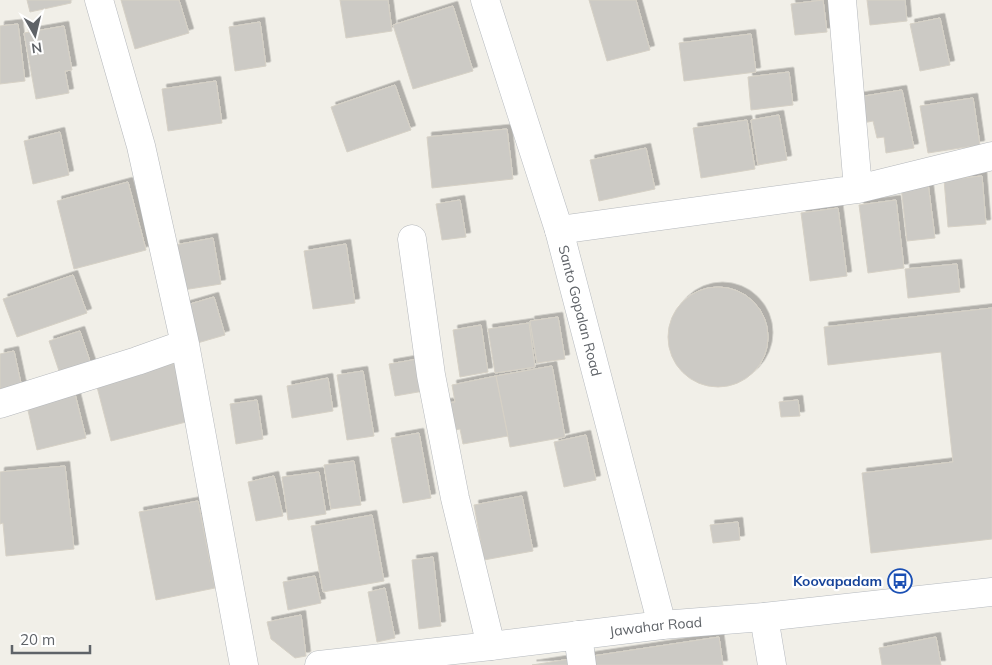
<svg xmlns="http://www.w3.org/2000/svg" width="992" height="665" font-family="Mulish,sans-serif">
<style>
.building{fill:#cccac5;stroke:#d6d1c6;filter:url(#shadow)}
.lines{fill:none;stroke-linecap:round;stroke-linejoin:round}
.street-casing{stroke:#b5b8bc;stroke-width:29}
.secondary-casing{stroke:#b6babf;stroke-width:29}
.street{stroke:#fff;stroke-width:28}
.secondary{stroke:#fff;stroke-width:28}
.labels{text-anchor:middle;stroke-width:4.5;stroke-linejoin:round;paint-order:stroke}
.street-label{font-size:14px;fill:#5f6368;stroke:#fff}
.transit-label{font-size:14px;font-weight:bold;fill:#164399;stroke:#fff;text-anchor:end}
</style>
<defs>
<filter id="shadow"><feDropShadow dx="4.5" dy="-4.5" stdDeviation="0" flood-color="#0004"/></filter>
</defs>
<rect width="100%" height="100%" fill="#f1efe8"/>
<path class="building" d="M27,0H71V3L30,12Z
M121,0H179L189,33L135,49Z
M340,0H388L392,31L346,38Z
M589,0H636L650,50L607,61Z
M823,0L827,32L795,35L791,4Z
M867,0H905L907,21L870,25Z
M453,6L473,71L413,89L393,25Z
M940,18L950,65L920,71L910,24Z
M260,22L266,66L235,71L229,27Z
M18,24L25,81L0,84V26Z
M64,26L72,70L65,71L69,93L36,99L24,33Z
M751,34L756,72L684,81L679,43Z
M789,72L793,105L751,110L748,77Z
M216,81L222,123L168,131L162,89Z
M395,85L411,130L347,152L331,107Z
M902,90L914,148L886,153L884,137L877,138L873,121L863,123L858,97Z
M973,98L980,145L928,153L920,106Z
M779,115L787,160L758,165L751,120Z
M747,120L755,169L701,178L693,128Z
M507,129L513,179L432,188L427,137Z
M60,132L69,175L33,184L24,141Z
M646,148L655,189L599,201L590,160Z
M982,176L986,224L948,227L944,180Z
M128,182L146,250L74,269L57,201Z
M928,183L935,238L907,241L901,186Z
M460,200L466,237L442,240L436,204Z
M896,200L904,268L868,273L859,205Z
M838,208L847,276L810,281L801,213Z
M213,238L221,284L183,290L175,245Z
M346,244L355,303L313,309L304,251Z
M957,264L960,292L908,298L905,269Z
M73,275L87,313L17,337L3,299Z
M668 337a50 50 0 1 1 100 0a50 50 0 1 1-100 0Z
M214,297L225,335L194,344L183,306Z
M992,308V539L871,553L862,473L953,462L941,352L828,365L824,327Z
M558,317L565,359L537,363L530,321Z
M529,323L535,367L495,373L488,329Z
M481,325L488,372L460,377L453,330Z
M80,331L93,370L62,380L49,341Z
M14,351L22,388L0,393V354Z
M418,359L424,391L395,396L389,364Z
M179,362L194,420L111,441L96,383Z
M552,366L565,437L510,447L496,376Z
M363,371L374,436L347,440L337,375Z
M496,376L508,436L463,444L460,429L445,432L440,404L455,402L452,385Z
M328,378L333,411L292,418L287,386Z
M75,394L86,438L37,450L27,406Z
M257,400L263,439L236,444L230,404Z
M798,400L800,416L781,417L779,402Z
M419,433L431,498L403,503L391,438Z
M586,435L596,480L564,487L554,442Z
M354,461L361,505L331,509L324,465Z
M65,466L74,549L6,556L3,523L0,524V472Z
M319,472L326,514L288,520L282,477Z
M274,476L283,516L256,521L248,482Z
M522,496L533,551L484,560L474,505Z
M198,501L215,588L156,600L139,512Z
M372,515L384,581L323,592L311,526Z
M738,522L740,540L713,543L710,525Z
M433,557L441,626L419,629L412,560Z
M315,576L321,603L288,610L283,582Z
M385,588L395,638L377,642L368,592Z
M301,615L306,656L295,658L271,639L267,622Z
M719,637L723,665H587L586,657Z
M936,637L941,665H882L879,648Z
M570,659L571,665H532Z"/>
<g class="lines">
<g class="street-casing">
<path id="street" d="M99,0L141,146L185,344L244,665
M842,0L858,189
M559,230L858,189L992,156
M412,239L431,375L455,498L491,646
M0,404L137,361L185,344
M578,635L582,665"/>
</g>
<g class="secondary-casing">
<g id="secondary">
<path id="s1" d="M485,0L559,230L662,625"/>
<path d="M764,617L772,665"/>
<path id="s2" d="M319,665L491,646L662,625L764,617L992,592"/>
</g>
</g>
<use href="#street" class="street"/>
<use href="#secondary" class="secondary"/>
</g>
<defs>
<g id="bus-ring" transform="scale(1.25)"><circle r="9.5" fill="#fff" stroke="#1a4fb4" stroke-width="1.5"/><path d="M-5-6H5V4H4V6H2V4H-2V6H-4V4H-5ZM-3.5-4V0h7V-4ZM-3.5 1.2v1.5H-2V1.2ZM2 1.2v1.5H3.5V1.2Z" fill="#1a4fb4"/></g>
</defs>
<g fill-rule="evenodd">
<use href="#bus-ring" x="900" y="581"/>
</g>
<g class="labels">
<g class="street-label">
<text dy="5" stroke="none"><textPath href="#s1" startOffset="325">Santo Gopalan Road</textPath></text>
<text dy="5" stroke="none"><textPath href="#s2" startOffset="339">Jawahar Road</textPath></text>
</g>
<g class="transit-label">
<text x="882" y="586">Koovapadam</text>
</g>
</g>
<g transform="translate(35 35) rotate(172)" stroke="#ffffff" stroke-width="4" paint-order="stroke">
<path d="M0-4L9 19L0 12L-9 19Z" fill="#5f6368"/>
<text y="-8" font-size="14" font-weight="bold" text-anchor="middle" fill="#5f6368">N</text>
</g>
<path d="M12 645v8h78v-8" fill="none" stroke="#5f6368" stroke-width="2.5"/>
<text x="20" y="645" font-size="15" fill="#5f6368" stroke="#ffffff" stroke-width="4" paint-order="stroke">20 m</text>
</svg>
